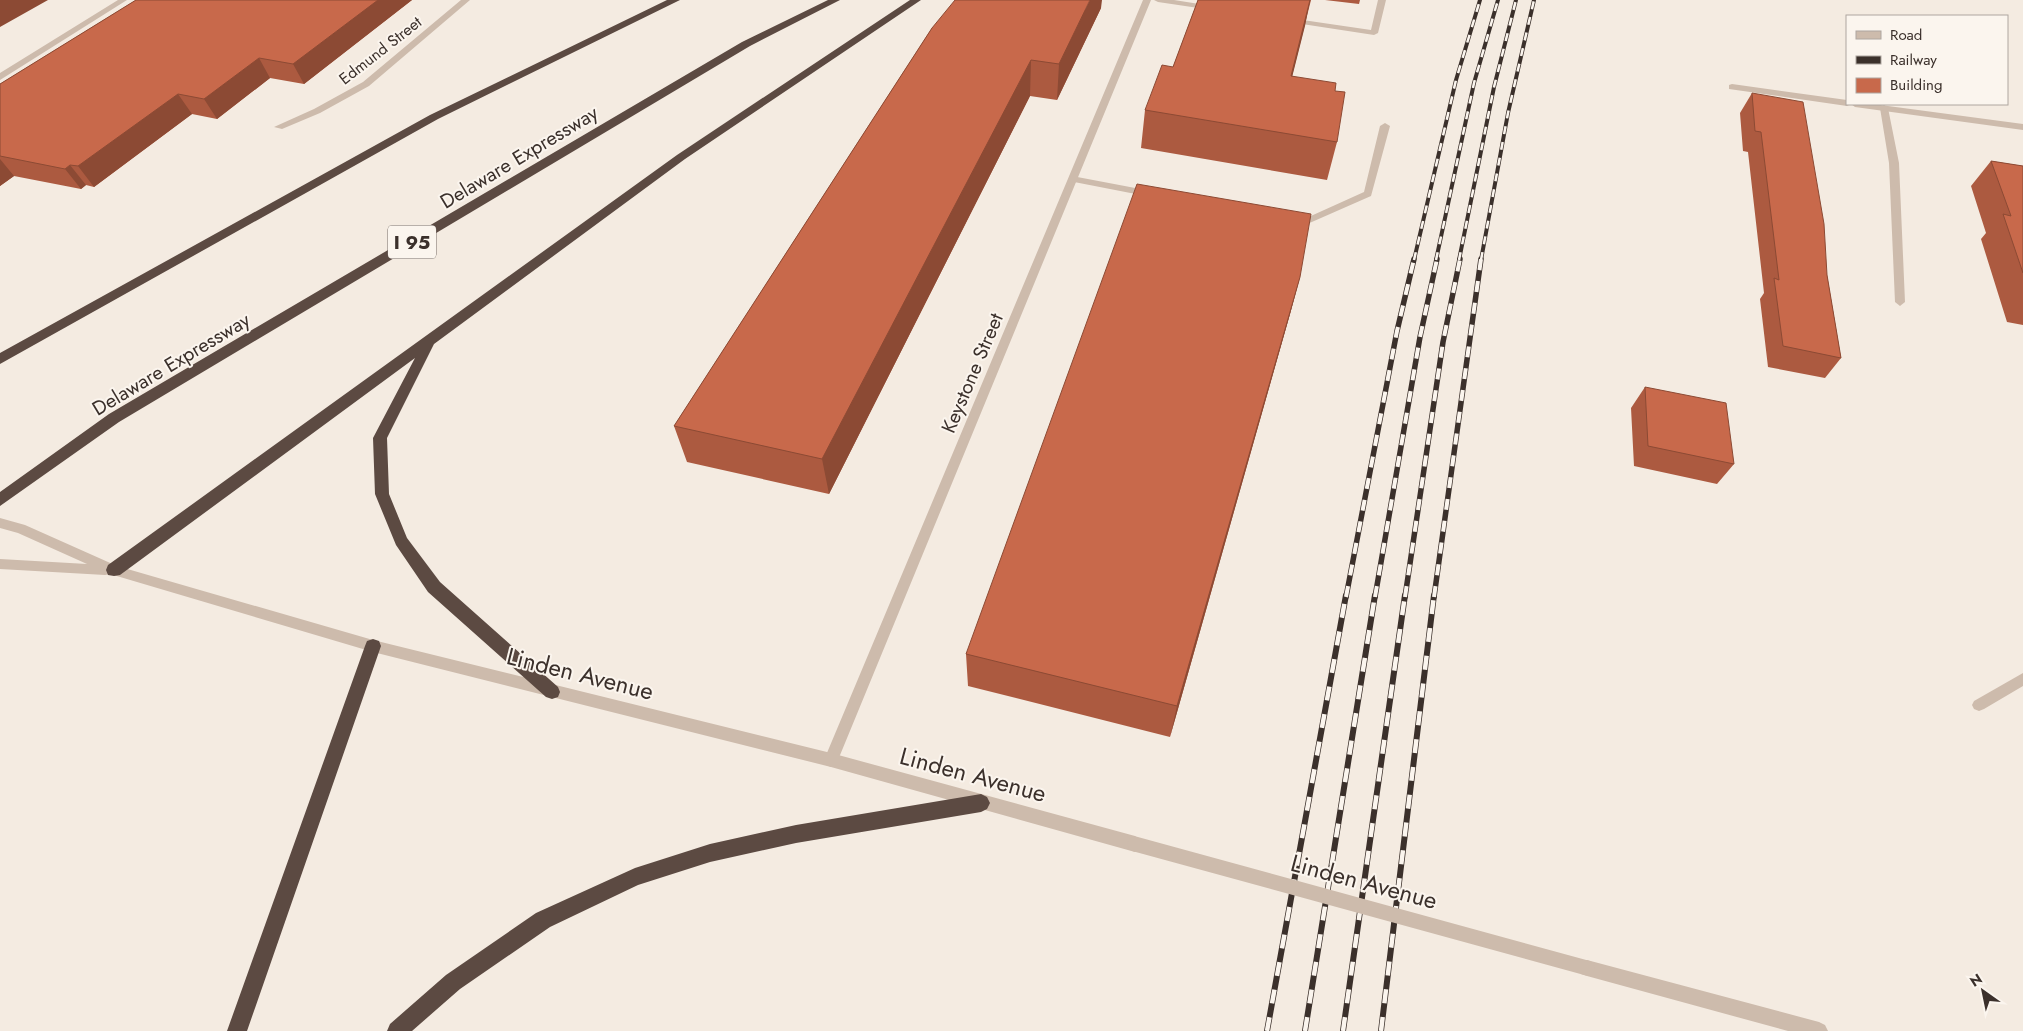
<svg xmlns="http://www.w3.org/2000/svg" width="2023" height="1031" font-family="Jost,sans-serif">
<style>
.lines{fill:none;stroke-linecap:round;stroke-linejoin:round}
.service{fill:#cdbbac;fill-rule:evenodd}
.minor{fill:#cdbbac;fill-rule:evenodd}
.tertiary{fill:#cdbbac;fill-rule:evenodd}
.motorway{fill:#5c4a42;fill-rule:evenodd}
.rail-far2-casing{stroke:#3b302b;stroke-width:4}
.rail-far1-casing{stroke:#3b302b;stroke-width:5.5}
.rail-casing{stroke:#3b302b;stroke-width:6}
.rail-far2{stroke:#fbf5ee;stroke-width:2.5;stroke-dasharray:8;stroke-linecap:butt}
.rail-far1{stroke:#fbf5ee;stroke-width:4;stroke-dasharray:11;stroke-linecap:butt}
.rail{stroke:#fbf5ee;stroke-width:4.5;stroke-dasharray:14;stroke-linecap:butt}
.tertiary-bridge{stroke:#cdbbac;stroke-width:15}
.wall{fill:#ac5a40}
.shaded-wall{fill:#8c4a34}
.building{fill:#c8694b;stroke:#8c4a34}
.labels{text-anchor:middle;stroke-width:4;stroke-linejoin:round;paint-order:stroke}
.far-street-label{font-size:16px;fill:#3b302b;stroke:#fbf5ee}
.shield{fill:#fbf5ee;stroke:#756b66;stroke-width:1}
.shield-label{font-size:19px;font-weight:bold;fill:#3b302b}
.street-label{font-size:20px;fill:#3b302b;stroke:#fbf5ee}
.near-street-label{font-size:24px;fill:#3b302b;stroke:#fbf5ee}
</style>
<rect width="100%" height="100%" fill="#f4ebe1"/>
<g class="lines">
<path class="service" d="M1154,0H1174L1212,6L1216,8L1212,10L1158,2Z
M1378,0H1386L1378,33L1374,35L1289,22L1285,20L1289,18L1371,30Z
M1884,105L1888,108L1899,163L1905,302L1900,306L1895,302L1889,163L1880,108Z
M1385,123L1390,126L1371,196L1305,225L1293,223V219L1302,220L1364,192L1380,126Z
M1072,176L1151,191L1156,194L1151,197L1069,181V177Z
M2023,673V686L1984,709L1979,711L1974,709L1972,705L1974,701Z"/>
<path class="minor" d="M118,0H127L0,80V73Z
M461,0H470L369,86L320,113L282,129L274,127L314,109L363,82Z
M1143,0H1151L838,760L836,765L831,767L826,765L824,760Z
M1732,84L1847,100V104H1873L2023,124V130L1855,107L1851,104L1847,106L1729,89V85Z"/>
<path class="tertiary" d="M0,518L25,525L117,566L373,640L831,753L1135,836L1140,839L1143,844L1140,849L1135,852L831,767L373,652L110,574L105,575L0,569V559L87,564L18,533L0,528Z
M1587,960L1819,1022L1825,1025L1828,1031H1788L1587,976L1581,974L1579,968L1581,962Z"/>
<path class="motorway" d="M667,0H680L438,119L0,364V353L430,115Z
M828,0H840L750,46L119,422L0,506V492L109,414L742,42Z
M910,0H921L685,159L434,344L387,438L389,494L407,538L440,582L558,687L560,692L558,697L552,699L546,697L428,592L396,545L375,494L373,438L415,358L120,575L114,576L108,575L106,570L108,565L677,155Z
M373,639L379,641L381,646L247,1031H227L365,646L367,641Z
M981,794L987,797L990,803L987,809L981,812L796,843L710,862L638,885L550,927L460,989L412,1031H387L390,1024L446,975L536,913L635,868L710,844L796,825Z"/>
<g class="rail-far2-casing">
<path id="rail-far2" d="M1414,260L1456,80L1480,0
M1436,260L1474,83L1498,0
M1459,260L1494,87L1516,0
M1481,260L1508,113L1534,0"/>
</g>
<g class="rail-far1-casing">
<path id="rail-far1" d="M1346,597L1397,331L1414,259
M1375,597L1420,337L1437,259
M1405,597L1443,342L1460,259
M1434,597L1481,259"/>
</g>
<g class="rail-casing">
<path id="rail" d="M1267,1031L1346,595
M1305,1031L1375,595
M1343,1031L1405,595
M1381,1031L1434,595"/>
</g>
<use href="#rail-far2" class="rail-far2"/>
<use href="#rail-far1" class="rail-far1"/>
<use href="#rail" class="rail"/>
<path class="tertiary-bridge" d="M1135,844L1587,968"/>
</g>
<path class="wall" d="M136,0H412L304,84L270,78L217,119L192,114L94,187L86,185L81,189L14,176L0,186V84Z
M1198,0H1311L1292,76L1335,91L1337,142L1327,180L1141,148L1145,110L1173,67Z
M1325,0H1360L1359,4Z
M1101,8L1057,100L1030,96L829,494L687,462L674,426L932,28Z
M1752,93L1827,275L1841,358L1825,378L1768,367L1760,299L1764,293L1748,152L1743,151L1740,113Z
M1991,161L2023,166V325L2007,322L1981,239L1986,233L1971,186Z
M1300,277L1290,314L1170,737L968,686L966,654Z
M1645,387L1734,464L1717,484L1634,466L1631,408Z"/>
<path class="shaded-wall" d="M0,0H48L0,27Z
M378,0H412L304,84L293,64Z
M1090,0H1102L1101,8L1057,100L1059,64Z
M1310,0L1305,26L1283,113L1291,76Z
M259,58L270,78L217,119L204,99Z
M1031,60L1030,96L829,494L822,459Z
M178,94L192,114L94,187L78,166Z
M0,159L14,176L0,186Z
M70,165L86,185L81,189L65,169Z
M1300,277L1290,314L1170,737L1177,706Z"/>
<path class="building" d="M136,0H378L293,64L259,58L204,99L178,94L78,166L70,165L65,169L0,156V84Z
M955,0H1090L1059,64L1031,60L822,459L674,426L932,28Z
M1198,0H1310L1291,76L1336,83L1335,91L1345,92L1337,142L1145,110L1162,65L1173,67Z
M1752,93L1803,102L1824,224L1827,275L1841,358L1783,346L1774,278L1779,280L1761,132L1755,131Z
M1991,161L2023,166V273L2003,214L2011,216Z
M1137,184L1311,214L1300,277L1177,706L966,654Z
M1645,387L1726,403L1734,464L1648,446Z"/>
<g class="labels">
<g class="far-street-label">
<text transform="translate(380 50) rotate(-38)" y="6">Edmund Street</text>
</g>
<rect class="shield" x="388" y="225.5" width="48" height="33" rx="4"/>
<g class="shield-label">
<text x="412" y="249">I 95</text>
</g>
<g class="street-label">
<text transform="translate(519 157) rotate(-31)" y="7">Delaware Expressway</text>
<text transform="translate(171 364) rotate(-31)" y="7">Delaware Expressway</text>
<text transform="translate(972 373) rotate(-67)" y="7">Keystone Street</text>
</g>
<g class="near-street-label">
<text transform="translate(580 674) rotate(14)" y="8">Linden Avenue</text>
<text transform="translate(973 775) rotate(15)" y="8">Linden Avenue</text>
<text transform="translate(1364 882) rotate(15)" y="8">Linden Avenue</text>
</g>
</g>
<rect x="1846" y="15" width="162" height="90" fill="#fbf5ee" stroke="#aea6a0"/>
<rect x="1856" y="31" width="25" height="8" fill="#cdbbac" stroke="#aea6a0"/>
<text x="1890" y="40" font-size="15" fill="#3b302b">Road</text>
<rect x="1856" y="56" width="25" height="8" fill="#3b302b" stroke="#aea6a0"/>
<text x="1890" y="65" font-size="15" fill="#3b302b">Railway</text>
<rect x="1856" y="78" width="25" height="15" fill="#c8694b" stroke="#aea6a0"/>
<text x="1890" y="90" font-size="15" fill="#3b302b">Building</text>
<g transform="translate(1983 991) rotate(327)" stroke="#fbf5ee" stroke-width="4" paint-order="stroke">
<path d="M0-4L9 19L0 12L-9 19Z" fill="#3b302b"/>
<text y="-8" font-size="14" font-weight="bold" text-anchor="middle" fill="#3b302b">N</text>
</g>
</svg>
